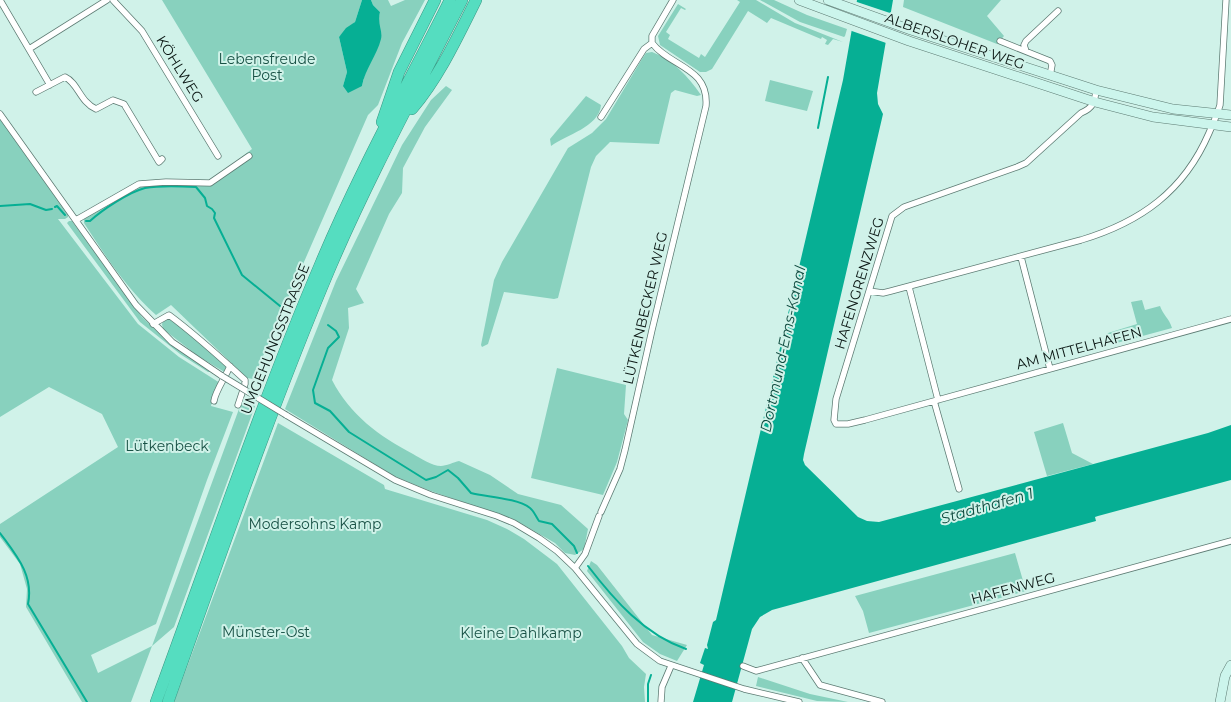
<svg xmlns="http://www.w3.org/2000/svg" width="1231" height="702" font-family="Montserrat,sans-serif">
<style>
.green{fill:#88d1be}
.water{fill:#06af94}
.pier{fill:#d0f2e9}
.lines{fill:none;stroke-linecap:round;stroke-linejoin:round}
.stream{stroke:#06af94;stroke-width:2}
.street-casing{stroke:#5d7b73;stroke-width:7}
.secondary-casing{stroke:#5d7b73;stroke-width:10}
.highway-casing{stroke:#3a9783;stroke-width:12}
.street{stroke:#fff;stroke-width:5.5}
.secondary{stroke:#ccf5ec;stroke-width:9}
.highway{stroke:#55ddc0;stroke-width:11}
.street-bridge-casing{stroke:#5d7b73;stroke-width:7;stroke-linecap:butt}
.street-bridge{stroke:#fff;stroke-width:5.5}
.labels{text-anchor:middle;stroke-width:4;stroke-linejoin:round;paint-order:stroke}
.street-label{font-size:14px;fill:#081411;stroke:#d0f2e9}
.park-label{font-size:14px;fill:#185145;stroke:#d0f2e9}
.water-label{font-size:15px;font-style:italic;fill:#104b3f;stroke:#d0f2e9}
</style>
<rect width="100%" height="100%" fill="#d0f2e9"/>
<path class="green" d="M162,0H362L355,22L339,37L347,72L343,86H362L380,12L373,5L371,0H388L391,6L405,0H425L402,43L378,105L368,115L253,379L247,378L171,305L156,315C126,288 106,257 84,223V218L140,186L155,184H207L252,149Z
M737,0H756L795,23L843,42L833,39L828,45L825,44L827,40L822,37L821,39L771,18L767,23L748,11L712,69L706,72H700L660,45L658,36L678,4L686,9L685,10L681,8L666,32L670,35L668,39L699,58L701,54L705,57L740,2Z
M760,0H774L807,15L847,29L845,36L844,37L800,22Z
M904,0H1001L987,16L1004,36L997,44L903,7Z
M652,52C673,60 688,76 701,95L697,96L675,90L671,93L659,144L610,142L596,156L591,167L558,298L554,299L504,292L488,344L482,347L481,345L494,280L502,262L568,148L592,133L606,119L642,59L646,53Z
M770,80L813,91L807,111L765,101Z
M446,86L452,90L425,127L403,168L402,193L389,214L356,289L364,303L348,308L349,328L332,380C350,415 379,436 413,454C420,458 432,466 441,466C446,466 454,462 459,461L490,475L518,494L561,505L588,529L584,549L575,555L565,553L555,543L515,520L428,490L394,476L285,409L336,281L390,170L402,145L431,100Z
M586,96L601,105C599,127 566,135 551,146L550,139Z
M0,119L68,214V217L65,219H58L138,324L179,357L220,383L214,394L211,406L233,412L207,480L156,624L91,655L98,673L152,646L243,398L255,406L174,627L152,646L131,702H82L26,607L27,589L20,564L0,537V524L118,447L102,414L49,387L0,417Z
M69,221H72L142,317L159,333L210,372H208L180,354L140,322L67,223Z
M1142,300L1145,310L1160,306C1163,315 1169,318 1172,328L1113,344L1111,334H1107L1108,333L1137,324L1131,302Z
M169,319L175,321L223,364L227,368L226,373L198,356L163,329L162,324L164,320Z
M557,368L626,385L624,414L628,420L617,462L603,495L531,478Z
M278,423L384,485L385,489L487,520L507,529L524,539L557,564L622,646L629,658L646,674L644,687L645,702H174Z
M1063,423L1072,453L1093,464L1047,476L1034,432Z
M1015,553L1026,591L869,633L863,611L855,596Z
M591,561L597,565L652,635L687,645L677,661L660,654L643,642L587,571Z
M758,677L810,694L848,702L817,701L756,686Z"/>
<path class="water" d="M362,0H371L373,5L380,12C377,24 383,31 381,39C377,55 365,69 362,86L348,93L343,86L347,72L339,37L346,28L355,22Z
M857,0H893L877,93L878,104L883,114L804,454L803,460L805,465L858,517L867,521L879,522L1208,433L1231,425V480L1098,516L1095,517L1096,521L772,610L760,617L752,629L732,702H693L704,665L700,663L705,648L708,649L707,645L713,622L716,620L843,80Z"/>
<path class="pier" d="M854,1L893,14L889,44L849,30Z"/>
<g class="lines">
<path class="stream" d="M818,128L828,77
M0,206L30,204L46,210L52,209
M55,207L57,206L65,215
M86,221H90C102,210 129,192 145,188C161,185 180,186 196,187L205,198L207,206L212,209L215,213L214,218L242,275L280,306
M328,325L336,331L339,337L328,348L313,390L315,403L330,411L349,432L426,480L436,477L448,470L458,478L471,493C487,497 517,498 530,508C534,511 536,517 539,521L552,524L574,546L577,553
M0,533C16,555 34,575 28,604L87,702
M588,566C614,600 645,635 686,649
M648,702V684L651,675"/>
<g class="street-casing">
<path id="street" d="M0,0L50,85
M113,0L142,31L218,156
M1000,41L1050,61L1052,65L1050,76
M29,49L107,0
M1026,51L1024,45L1026,41L1058,11
M1096,90C1095,102 1093,108 1081,113L1026,163L1017,167L904,207L892,216L836,399L834,420L836,424H848L865,420L1231,319
M36,92L65,77C78,83 80,102 96,109L113,100L124,104L159,162L162,159
M0,114L136,305L172,342L222,376
M601,117L644,49L652,43V36L673,0
M76,220L139,184L166,182L210,183L249,156
M1021,257L1050,369
M909,287L938,400
M869,291L883,293L891,291L1081,240C1141,222 1184,191 1209,133C1213,124 1217,115 1220,105L1226,0
M153,324L169,315C196,335 220,357 245,380V384L238,405
M214,401C215,392 226,376 230,366
M934,401L959,489
M286,415L395,480L431,495L497,516L514,523L539,538L557,551L575,568L637,644L660,661L744,689L799,702
M601,512L620,469L625,450L652,330L706,106C709,67 670,67 652,43
M575,568L585,554L599,516
M802,658L820,685L882,702
M743,666L756,671L1231,541
M661,702L662,687L671,666"/>
</g>
<g class="secondary-casing">
<path id="secondary" d="M799,0L909,41L1095,102L1153,117L1231,127
M828,0L911,30L1096,90L1173,109L1231,115
M1220,702L1225,676L1231,665"/>
</g>
<g class="highway-casing">
<path id="highway" d="M412,109C439,77 457,38 476,0
M382,122L399,72L435,0
M156,702C210,556 259,408 320,265C358,174 406,88 450,0
M168,702C220,557 270,410 330,268C369,177 417,89 462,0"/>
</g>
<use href="#street" class="street"/>
<use href="#secondary" class="secondary"/>
<use href="#highway" class="highway"/>
<g class="street-bridge-casing">
<path id="street-bridge" d="M222,376L286,415"/>
</g>
<use href="#street-bridge" class="street-bridge"/>
</g>
<g class="labels">
<g class="street-label">
<text transform="translate(955 41) rotate(19)" y="5">ALBERSLOHER WEG</text>
<text transform="translate(180 69) rotate(58)" y="5">KÖHLWEG</text>
<text transform="translate(859 283) rotate(-73)" y="5">HAFENGRENZWEG</text>
<text transform="translate(645 308) rotate(-77)" y="5">LÜTKENBECKER WEG</text>
<text transform="translate(275 339) rotate(-68)" y="5">UMGEHUNGSSTRASSE</text>
<text transform="translate(1079 348) rotate(-15)" y="5">AM MITTELHAFEN</text>
<text transform="translate(1013 588) rotate(-15)" y="5">HAFENWEG</text>
</g>
<g class="park-label">
<text x="267" y="64">Lebensfreude<tspan x="267" dy="16">Post</tspan></text>
<text x="167" y="451">Lütkenbeck</text>
<text x="315" y="529">Modersohns Kamp</text>
<text x="266" y="637">Münster-Ost</text>
<text x="521" y="638">Kleine Dahlkamp</text>
</g>
<g class="water-label">
<text transform="translate(783 349) rotate(-78)" y="5">Dortmund-Ems-Kanal</text>
<text transform="translate(987 506) rotate(-16)" y="5">Stadthafen 1</text>
</g>
</g>
</svg>
